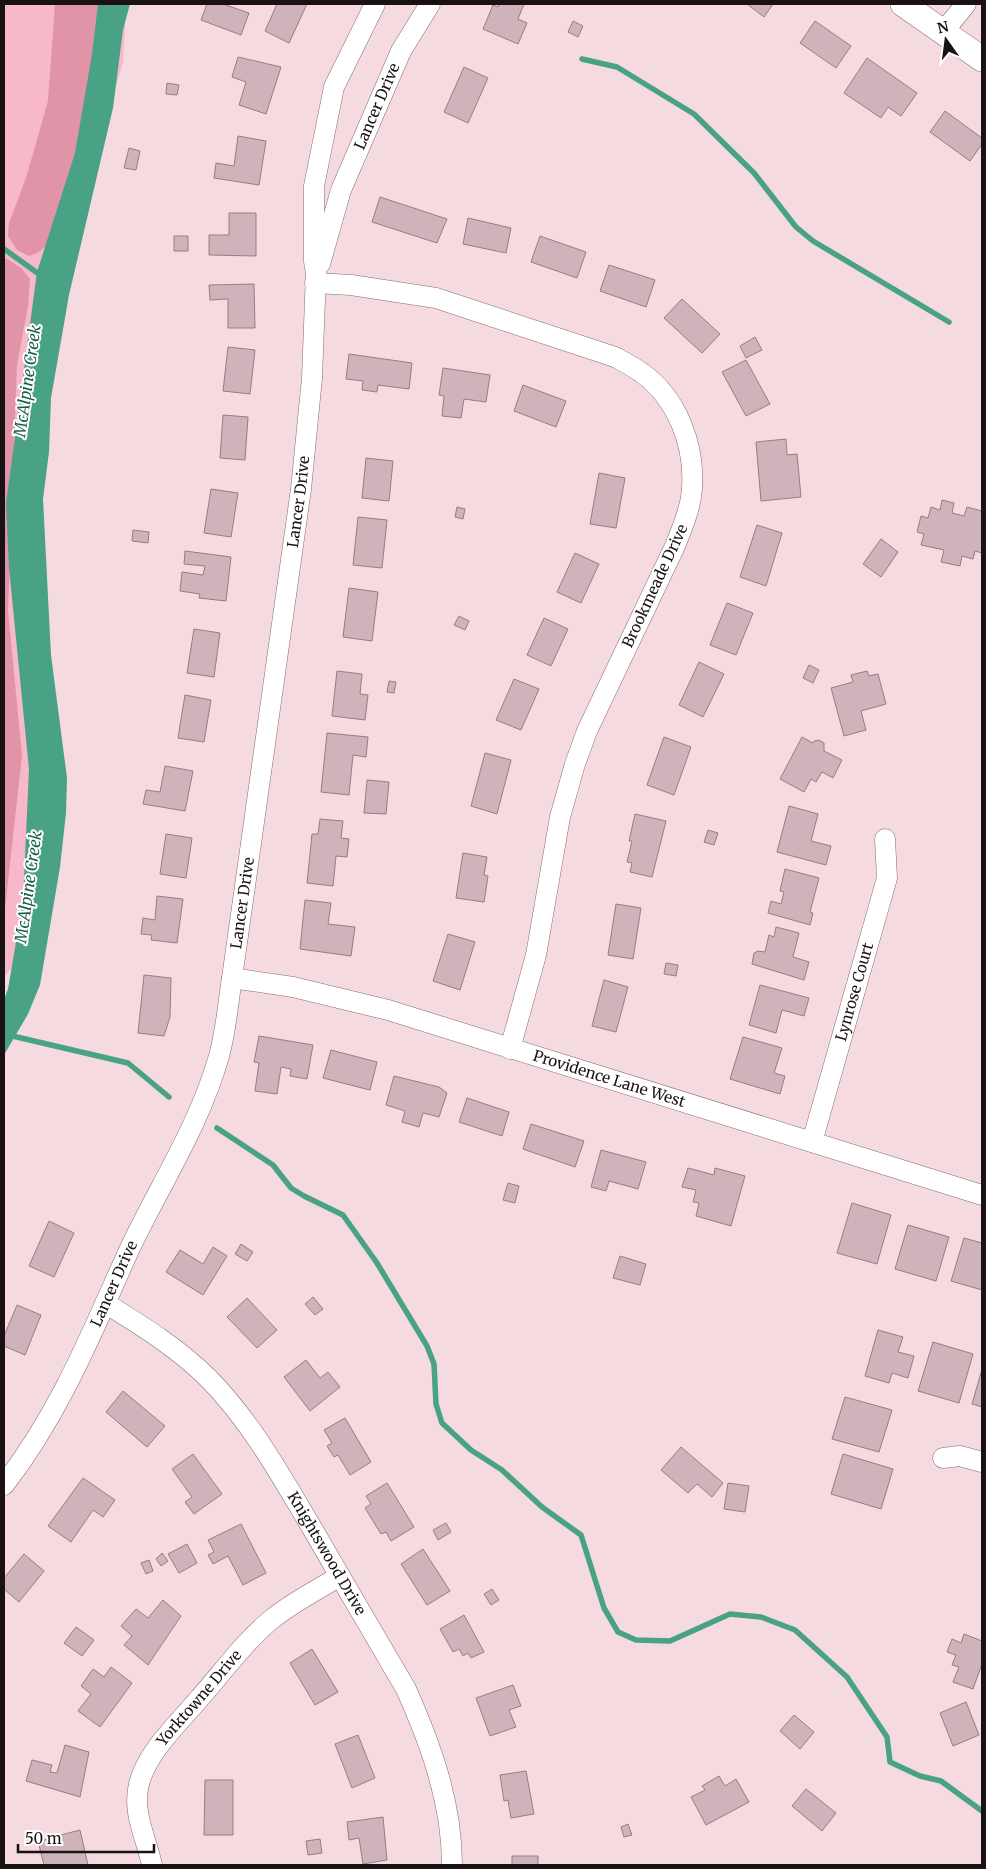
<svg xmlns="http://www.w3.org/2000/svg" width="986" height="1869" font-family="Merriweather,serif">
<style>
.green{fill:#f7b9c9}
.forest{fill:#e193a8}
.water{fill:#49a285}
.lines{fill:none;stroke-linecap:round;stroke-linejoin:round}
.stream{stroke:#49a285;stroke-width:5.5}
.building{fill:#ceb4ba;stroke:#967d83}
.minor-casing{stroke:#846c72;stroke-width:21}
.tertiary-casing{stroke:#846c72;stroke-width:26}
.minor{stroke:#fff;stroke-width:20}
.tertiary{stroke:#fff;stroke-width:25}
.labels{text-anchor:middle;stroke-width:4;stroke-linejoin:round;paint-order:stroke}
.street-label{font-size:15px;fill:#1a1113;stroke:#fff}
.water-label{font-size:16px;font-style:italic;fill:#155c47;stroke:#fff}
</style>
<rect width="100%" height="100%" fill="#f5dae0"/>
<path class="green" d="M4,4H126L123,63L81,199L25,515L37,627L28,950L4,977Z"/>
<path class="forest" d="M55,4H105L88,115L58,236L39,252L29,256L17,250L8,236L9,223L26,178L48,101Z
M4,259H7L21,268L30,279L28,306L17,365L8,610L22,756L4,918Z"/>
<path class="water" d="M98,4H130L123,30L113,108L69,295L51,398L49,452L43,499L51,655L67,778L66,813L60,867L40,985L28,1014L4,1055V999L8,989L23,901L29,769L9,568L6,504L37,272L75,153L92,54Z"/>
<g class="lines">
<path class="stream" d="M582,59L617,67L694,114L754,173L796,227L813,241L949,322
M4,249L43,277
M4,1034L128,1063L169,1097
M217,1128L273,1165L291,1188L304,1196L343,1215L377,1263L427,1346L434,1364L436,1404L442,1423L471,1450L502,1470L542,1507L581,1535L604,1608L618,1632L636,1640L670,1641L730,1614L761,1617L795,1630L847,1677L887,1737L890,1762L920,1776L941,1781L982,1811"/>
</g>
<path class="building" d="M207,4H223L249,13L241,35L201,20Z
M277,4H307L289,43L265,31Z
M499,4H524L518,19L527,23L518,44L483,29L493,5L498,7Z
M747,4H773L764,17Z
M573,21L583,26L578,37L568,32Z
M815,21L851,46L836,68L800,43Z
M238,57L281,67L266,114L239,105L246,82L232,77Z
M867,58L917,93L901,116L888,107L881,118L844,93Z
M464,67L488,78L468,123L444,112Z
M167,83L179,85L177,95L166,94Z
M945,111L982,138V144L970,161L930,132Z
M238,136L266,141L259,185L214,178L216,163L234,166Z
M129,148L140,151L136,170L124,168Z
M380,197L447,219L437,243L372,222Z
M229,213H256V256L209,255V235H229Z
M468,218L511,228L506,253L463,244Z
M174,236H188V251H174Z
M540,236L586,252L577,278L531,262Z
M609,265L655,280L646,307L600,291Z
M254,284L255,328H228V299L210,300L209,285Z
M682,299L720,334L702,353L664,318Z
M755,337L762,350L746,358L740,346Z
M228,347L255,350L250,394L223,391Z
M349,354L412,363L409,389L378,385L377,392L362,390L363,381L346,379Z
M746,360L770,404L746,416L722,372Z
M443,368L490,375L486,402L464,399L461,418L442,416L444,396L439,395Z
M523,385L566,401L556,427L514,411Z
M223,415L248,417L245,460L220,458Z
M786,439L787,455L797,454L801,497L761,501L756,442Z
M366,458L393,461L389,501L362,498Z
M599,473L625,478L616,528L590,524Z
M211,489L238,493L231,537L204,533Z
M942,500L954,503L952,513L964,516L967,507L982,511V553L975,551L973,559L962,556L960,566L941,562L944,550L921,545L924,534L917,532L921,516L928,518L931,507L940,510Z
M457,507L465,509L463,519L455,517Z
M358,517L387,520L382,568L353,565Z
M757,525L782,533L766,586L740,577Z
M133,530L149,532L148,543L132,541Z
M881,539L898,552L881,577L863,564Z
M185,551L231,557L226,601L199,598L200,594L180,591L182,572L203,575L205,566L184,564Z
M575,553L599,564L581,603L557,592Z
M349,588L378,592L372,641L343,637Z
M727,603L753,613L736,655L710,645Z
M459,616L469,621L465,630L454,625Z
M544,618L568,629L551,666L527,655Z
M194,629L220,633L214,677L187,673Z
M699,662L724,674L703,717L679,705Z
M809,665L819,670L813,683L803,678Z
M337,671L362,674L360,694L368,695L365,720L332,716Z
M867,671L869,676L878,674L886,704L861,711L866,730L844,736L831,688L853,682L851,675Z
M514,679L539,689L521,730L496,720Z
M389,681L396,682L394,693L387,692Z
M185,695L211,700L204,742L178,738Z
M327,733L368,737L366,757L353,755L349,795L321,792Z
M664,737L691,747L674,795L647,785Z
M802,737L813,743L814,741L819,740L824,743V751L842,760L833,778L822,772L816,782L811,779L804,792L780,779Z
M485,753L511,760L497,814L471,806Z
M165,766L193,771L185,811L143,804L146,790L160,792Z
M367,780L389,782L386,814L364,813Z
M789,806L818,814L811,841L831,846L826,865L777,852Z
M635,814L666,821L652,877L630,872L632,863L627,862L632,841H629Z
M320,819L343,821L341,838L349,839L347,857L336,856L333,886L307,883L312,834H318Z
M708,830L718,833L714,845L704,842Z
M166,834L192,838L186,878L160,874Z
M463,853L487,857L484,875L488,876L484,902L456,898Z
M785,869L819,878L810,912L813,913L810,925L768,913L771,901L781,904L784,892L780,891Z
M157,896L183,899L177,943L151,940L152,935L141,934L143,918L155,920Z
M305,900L331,903L328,924L355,927L351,956L300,949Z
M616,904L641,908L633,959L608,955Z
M776,927L799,933L793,957L809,962L804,980L752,964L754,953L758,951L765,952L769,935L774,937Z
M448,934L475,942L460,990L433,981Z
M666,963L678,965L676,976L664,974Z
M144,975L171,978L170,1017L164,1036L138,1033Z
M604,980L628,987L616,1032L592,1026Z
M760,985L809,998L804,1016L782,1010L776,1033L749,1025Z
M259,1036L313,1045L307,1079L290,1076L291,1069L281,1067L277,1094L255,1091L259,1063L254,1062Z
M743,1037L782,1048L774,1073L785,1076L780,1094L730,1079Z
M331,1050L377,1062L370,1090L323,1078Z
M394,1076L439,1087L447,1093L439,1117L423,1113L419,1127L402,1122L405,1111L386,1105Z
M467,1098L509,1112L502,1136L459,1122Z
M531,1124L584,1141L575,1167L523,1149Z
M601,1150L646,1162L638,1189L609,1181L606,1191L591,1187Z
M688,1168L714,1175L715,1168L745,1176L731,1226L696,1216L699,1203L693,1202L696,1190L682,1187Z
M508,1183L519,1186L515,1203L503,1200Z
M852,1203L891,1215L877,1264L837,1253Z
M49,1221L74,1233L54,1277L29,1266Z
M908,1225L949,1237L936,1281L895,1269Z
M964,1238L982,1243V1290L951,1281Z
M241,1244L253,1252L247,1261L235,1254Z
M213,1247L227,1256L203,1295L166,1272L180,1250L203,1264Z
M620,1256L646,1264L640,1285L613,1278Z
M313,1297L323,1309L315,1315L305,1304Z
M247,1298L277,1330L257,1348L227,1317Z
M17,1305L41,1315L25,1355L4,1346V1336Z
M878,1330L903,1337L898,1352L914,1356L908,1378L892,1373L889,1383L865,1376Z
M933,1342L973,1354L959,1403L918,1391Z
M306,1360L320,1378L328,1372L340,1387L310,1411L284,1377Z
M982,1369V1407L972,1404Z
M123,1391L165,1426L147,1447L106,1412Z
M845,1397L892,1410L879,1452L832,1439Z
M345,1418L371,1462L350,1475L338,1455L334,1457L327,1446L332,1443L324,1430Z
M681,1447L723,1483L712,1497L697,1484L688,1493L661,1470Z
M193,1454L222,1494L194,1514L185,1502L192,1497L172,1469Z
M843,1454L893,1469L881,1509L831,1494Z
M83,1478L115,1500L103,1517L93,1510L71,1542L48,1526Z
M387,1483L414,1527L391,1541L386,1532L381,1534L365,1508L371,1504L366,1496Z
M728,1483L749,1486L745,1512L724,1509Z
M446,1523L451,1532L438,1540L433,1530Z
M241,1524L266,1573L243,1585L228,1556L213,1564L208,1555L214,1552L208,1540Z
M187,1544L197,1563L179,1573L168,1554Z
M423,1549L450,1591L427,1605L401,1564Z
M162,1553L168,1561L161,1566L156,1559Z
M24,1554L44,1571L19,1602L4,1589V1578Z
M149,1560L153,1571L146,1574L141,1563Z
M492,1589L499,1600L491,1605L484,1594Z
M163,1600L181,1616L148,1665L124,1645L132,1636L121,1626L136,1609L148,1618Z
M464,1615L484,1652L471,1658L468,1653L463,1656L459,1649L453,1652L440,1629Z
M76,1627L94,1640L82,1656L64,1643Z
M964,1634L982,1641V1664L973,1689L953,1682L959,1667L952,1665L956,1655L947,1652L952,1639L961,1643Z
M312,1649L338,1692L315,1705L290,1663Z
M111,1667L132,1683L100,1727L78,1711L91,1694L81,1686L93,1669L104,1677Z
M513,1685L521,1706L509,1710L516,1727L490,1736L476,1698Z
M966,1702L979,1735L953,1746L940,1713Z
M794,1715L814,1732L800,1749L780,1731Z
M358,1735L375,1778L352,1788L335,1744Z
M65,1745L89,1752L80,1797L26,1781L32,1760L52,1765L50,1772L57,1773Z
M526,1771L534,1814L511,1818L508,1800L504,1801L500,1775Z
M719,1776L725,1786L736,1779L749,1802L706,1825L691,1797L705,1790L702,1786Z
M205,1780H233V1835H204Z
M806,1789L836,1813L822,1831L792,1806Z
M383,1817L387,1860L363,1864L359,1838L349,1840L347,1822Z
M628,1824L632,1835L624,1837L621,1827Z
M80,1830L88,1865H44L38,1841Z
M320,1839L322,1853L308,1855L306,1841Z
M512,1856H538V1865H512Z"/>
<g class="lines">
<g class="minor-casing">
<g id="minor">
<path d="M943,32L966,4"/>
<path id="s1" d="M320,264L341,190L401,51L430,4"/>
<path d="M315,283L351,285L436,298L615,357C624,362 634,367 642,373C677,398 695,445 692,488C691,508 682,528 675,546L587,731L575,764L560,817L536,955L510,1049"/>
<path id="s2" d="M232,978L293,987L388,1010L982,1195"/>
<path id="s3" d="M812,1142L887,878L885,839"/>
<path id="s4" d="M105,1303C142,1326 178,1348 209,1379C252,1423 281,1476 312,1528C343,1582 375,1636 406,1689C431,1745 452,1803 452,1865"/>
<path d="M943,1458L960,1456L982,1462"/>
<path id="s5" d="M4,1485C61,1411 92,1332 130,1248C160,1185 200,1124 219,1056C226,1031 228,1004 232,978L301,489L312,378L316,273L314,261V186L334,87L375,4"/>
<path id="s6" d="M152,1865C146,1837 132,1813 139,1784C147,1752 177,1725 198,1700C222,1673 244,1642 272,1619C293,1602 317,1590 340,1576"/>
</g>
</g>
<g class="tertiary-casing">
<path id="tertiary" d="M903,4L982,59"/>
</g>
<use href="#minor" class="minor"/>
<use href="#tertiary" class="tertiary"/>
</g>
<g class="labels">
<g class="street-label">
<text dy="5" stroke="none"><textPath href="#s1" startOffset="168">Lancer Drive</textPath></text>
<text dy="5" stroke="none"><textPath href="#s5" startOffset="1041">Lancer Drive</textPath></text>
<text transform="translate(655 586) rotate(-65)" y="5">Brookmeade Drive</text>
<text dy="5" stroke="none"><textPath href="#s5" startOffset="636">Lancer Drive</textPath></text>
<text dy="5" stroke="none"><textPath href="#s3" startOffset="156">Lynrose Court</textPath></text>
<text dy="5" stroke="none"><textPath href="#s2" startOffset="391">Providence Lane West</textPath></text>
<text dy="5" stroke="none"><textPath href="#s5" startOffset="230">Lancer Drive</textPath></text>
<text dy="5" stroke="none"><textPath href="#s4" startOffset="340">Knightswood Drive</textPath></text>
<text dy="5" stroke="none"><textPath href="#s6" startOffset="189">Yorktowne Drive</textPath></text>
</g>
<g class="water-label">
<text transform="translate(27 381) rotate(-82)" y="6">McAlpine Creek</text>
<text transform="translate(28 887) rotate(-82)" y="6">McAlpine Creek</text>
</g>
</g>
<rect width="986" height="1869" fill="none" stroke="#1a1113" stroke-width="10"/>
<g transform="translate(946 40) rotate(346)" stroke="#ffffff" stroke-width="4" paint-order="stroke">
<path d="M0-4L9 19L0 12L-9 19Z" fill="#1a1113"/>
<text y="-8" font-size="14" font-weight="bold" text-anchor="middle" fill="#1a1113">N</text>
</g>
<path d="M18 1844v8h136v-8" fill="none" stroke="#1a1113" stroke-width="2.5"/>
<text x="25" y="1844" font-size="15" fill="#1a1113" stroke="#ffffff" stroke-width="4" paint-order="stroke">50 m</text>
</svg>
